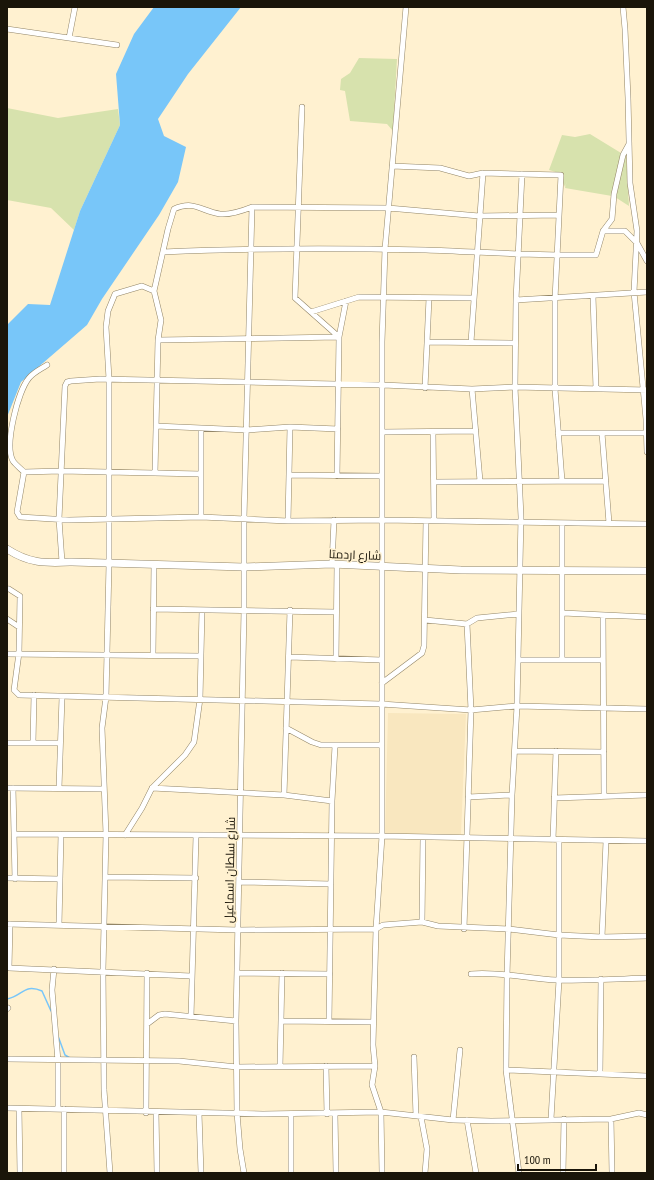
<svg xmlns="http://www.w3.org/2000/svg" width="654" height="1180" font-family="'PT Sans Narrow',Cairo,sans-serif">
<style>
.built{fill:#f9e7bf}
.green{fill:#d7e2ad}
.water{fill:#78c6f9}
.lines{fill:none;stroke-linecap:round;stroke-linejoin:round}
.stream{stroke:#78c6f9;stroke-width:1.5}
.minor-casing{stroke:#928567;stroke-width:6}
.major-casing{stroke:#928567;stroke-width:8}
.minor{stroke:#fff;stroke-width:5}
.major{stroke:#fff;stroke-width:7}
.labels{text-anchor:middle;stroke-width:3;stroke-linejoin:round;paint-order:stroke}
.street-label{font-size:12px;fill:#1a1509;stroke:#fff1d0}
</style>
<rect width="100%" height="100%" fill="#fff1d0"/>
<path class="built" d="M388,713L466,714L461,834H385Z"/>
<path class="green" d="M359,58L397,59L393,131L387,124L350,121L345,91L340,90L341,79L350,73Z
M7,108L58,118L118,109L120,125L80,211L74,230L51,208L7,200Z
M590,134L621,153L612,196L565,188L567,180L565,187L559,173L549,170L562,135L575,137Z
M626,155L629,206L615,197Z"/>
<path class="water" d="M154,7H241L188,74L158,119L164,136L186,147L178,182L159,215L102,299L87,325L21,382L7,417V325L28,304L50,305L80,211L120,125L116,74L134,34Z"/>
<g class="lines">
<path class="stream" d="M7,999C23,996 24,983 42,991L51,1011
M58,1036L65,1055L70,1058"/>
<g class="minor-casing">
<path id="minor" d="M623,7L625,29L628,98L630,183L637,231L634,292L646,419L647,452
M7,29L117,45
M69,38L75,7
M302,107L295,298L339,337L337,476
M392,166L440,168L469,176L483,173L561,175L555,299V389L562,481
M603,231H625L637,243L647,261
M163,252C251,248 338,248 426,250C483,252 539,256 596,255L603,231L612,219L614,194L623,155L629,144
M154,291L168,229L174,209C194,200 201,211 220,214C231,215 242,211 252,207L388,208L479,216L559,215
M593,296L596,389
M516,300L647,292
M311,312L359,297L474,298
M158,340L339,337L346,301
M427,342L515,343
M471,342L483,173
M47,365C41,369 34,372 29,378C18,391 4,445 13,461C16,465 21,469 24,472L17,512L20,517L69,520L201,517L288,521L382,520L647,524
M425,388L429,298
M472,389L480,481
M156,426L247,430L290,427L338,429
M382,432L476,431
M433,432L434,521
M558,433H647
M602,433L609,523
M24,472L61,471L201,474
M289,475L382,476
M434,482L606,481
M201,517V428
M288,521L290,427
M62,562L59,519L65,386L67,382L71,381L100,379L383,385L472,389L515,387L647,390
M332,564L334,520
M9,589L20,596L19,653L14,690L19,695L381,704L471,710L517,706L647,709
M153,609L336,612
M563,613L647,617
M603,615L604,796
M7,619L19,627
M425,620L467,624L477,618L519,614
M7,654L200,656
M153,654L154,565
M289,657L382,660
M336,659L337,565
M518,660H603
M562,660V523
M382,683L422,653L424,646L426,521
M286,728L312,742L321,745H382
M7,743H60
M33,743L34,695
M515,751L604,752
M7,788L104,789
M13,788L15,879
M59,788L62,697
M152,788L284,795L332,801
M284,795L290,610
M468,797L512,795
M554,798L647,795
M15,834L382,836L647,841
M125,835L142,808L152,788L185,755L194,742L200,699L202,610
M553,840L556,751
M105,877L196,878
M7,878L60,879
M240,882L331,884
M422,922L423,838
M7,924L238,930L376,929L383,925L422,922L438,926L509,929L559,935L602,937L647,936
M10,924L9,968L191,976
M59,925L61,834
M464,929L471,710L467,624
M602,937L606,841
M54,969L52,990L58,1061V1108
M238,973L330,974
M471,974C499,971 529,979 557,980C587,981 617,979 647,978
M7,1009L8,1008
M191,1017L196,836
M282,1021L373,1022
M329,1021L332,801L335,746
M147,1024L159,1015L165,1014L236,1021
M414,1057L416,1116
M7,1059L179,1061L237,1067L375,1066
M326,1066L327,1114
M280,1067L282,973
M506,1070L647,1076
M600,1073L601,979
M7,1108L263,1114L381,1112L453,1120L491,1121L611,1119L639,1113L647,1115
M19,1109L20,1173
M64,1109V1173
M156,1112L157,1173
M146,1113L147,973
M199,1113L201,1173
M291,1114V1173
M335,1114L336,1173
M421,1117L427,1149L425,1173
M551,1119L559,980V840
M611,1119L612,1173
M453,1120L460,1050
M467,1120L476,1173
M110,1173L104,1090L103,970L106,834L102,728L106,697L109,564V379L106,327L108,311L115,294L142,286L154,291L161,320L158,340L155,473
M244,1173L240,1149L237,1113L236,1021L244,610V518L252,207
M382,1173L381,1112L372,1085L375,1066L373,1045L376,929L382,836V342L385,249L406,7
M519,1173L506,1070L507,976L512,795L517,706L521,517L515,387L516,300L522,174
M563,1173L564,1119"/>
</g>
<g class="major-casing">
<path id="major" d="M7,549C30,564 45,563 72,562L244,567L332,564L461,570L647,571"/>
</g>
<use href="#minor" class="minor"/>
<use href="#major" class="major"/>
</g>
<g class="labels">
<g class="street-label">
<text transform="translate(355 555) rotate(2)" y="4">شارع اردمتا</text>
<text transform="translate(230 870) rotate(-89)" y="4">شارع سلطان اسماعيل</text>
</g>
</g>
<rect width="654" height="1180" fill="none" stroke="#1a1509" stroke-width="16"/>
<path d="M518 1164v6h78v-6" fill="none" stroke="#1a1509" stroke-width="2"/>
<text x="524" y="1164" font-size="12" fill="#1a1509" stroke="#fff1d0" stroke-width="3" paint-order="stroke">100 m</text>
</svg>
